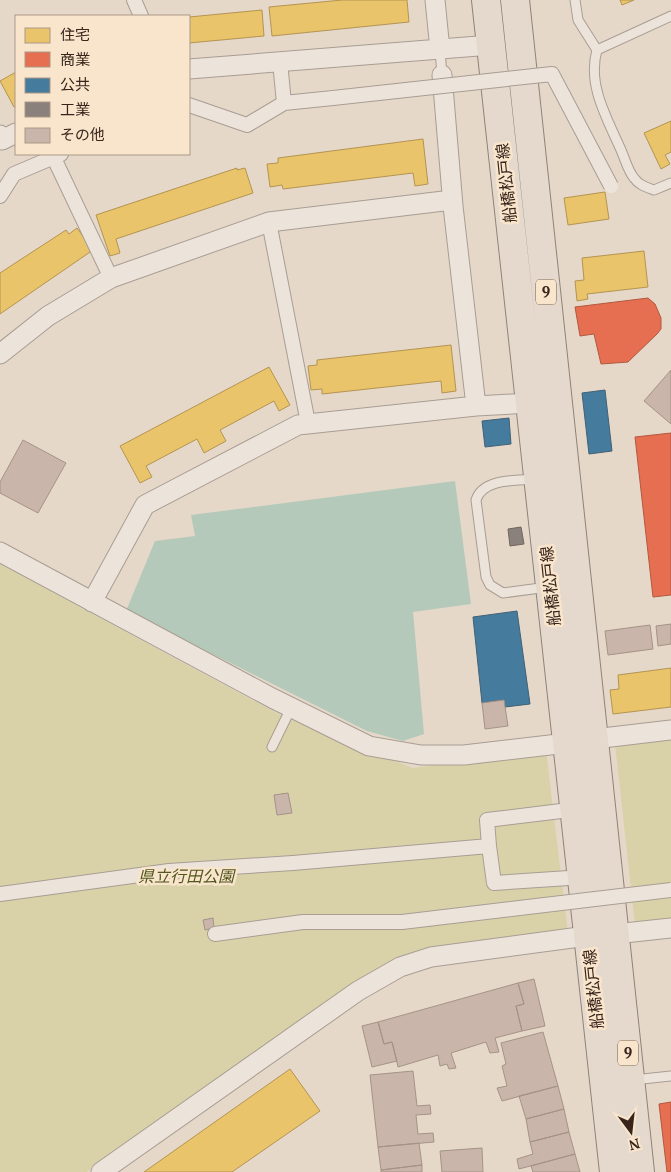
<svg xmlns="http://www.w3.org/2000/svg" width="671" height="1172" font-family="'PT Serif','Noto Sans JP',serif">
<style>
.green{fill:#d9d2a9}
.water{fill:#b5c9ba}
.homes{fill:#e9c46a;stroke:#b49452}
.shops{fill:#e76f51;stroke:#b25840}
.public{fill:#457b9d;stroke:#416176}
.industry{fill:#8a817c;stroke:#71655f}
.building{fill:#c9b5a9;stroke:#a59388}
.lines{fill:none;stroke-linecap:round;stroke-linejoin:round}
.service-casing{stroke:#a99d93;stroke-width:11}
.pedestrian-casing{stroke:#a99d93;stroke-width:16}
.minor-casing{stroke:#a99d93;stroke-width:21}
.primary-casing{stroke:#8f8379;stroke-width:30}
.service{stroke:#ece4db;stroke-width:9}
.pedestrian{stroke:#ece4db;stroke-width:14}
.minor{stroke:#ece4db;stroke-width:19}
.primary{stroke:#e4d9cc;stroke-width:28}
.pedestrian-bridge-casing{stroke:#a99d93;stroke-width:16;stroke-linecap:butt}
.pedestrian-bridge{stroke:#ece4db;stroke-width:14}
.labels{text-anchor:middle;stroke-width:5;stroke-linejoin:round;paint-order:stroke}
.shield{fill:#f8e5cc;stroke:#725e4f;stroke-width:1}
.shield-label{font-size:15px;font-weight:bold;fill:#38241a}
.street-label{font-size:16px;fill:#38241a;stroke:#f8e5cc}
.park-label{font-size:16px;font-style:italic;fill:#51561f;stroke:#f8e5cc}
</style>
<rect width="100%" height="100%" fill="#e5d8c9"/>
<path class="green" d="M0,564L284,717L413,768L546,750L568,933L354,984L87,1172H0Z
M671,739V921L635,925L615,744Z"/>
<path class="water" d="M455,481L471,604L413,612L424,734L403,741L367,731L126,611L155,541L195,536L191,515Z"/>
<path class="homes" d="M342,0H407L409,22L272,36L269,7Z
M620,0H634L622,5Z
M262,10L264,36L189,43V17Z
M16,72V106L14,107L0,81Z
M671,121V152L665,155L670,164L661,169L644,133Z
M423,139L428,184L415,186L413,173L283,189L282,185L270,187L267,164L278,163V158Z
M237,168V170L245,168L253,193L116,239L120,253L110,256L96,215Z
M605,192L609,219L568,225L564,198Z
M77,228L93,250L0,314V273L66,230L69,234Z
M644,251L648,287L587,294L588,299L577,301L575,281L584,280L582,258Z
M451,345L456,391L442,393L441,381L322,394V389L311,390L308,366L317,365V360Z
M269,367L290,405L279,411L274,401L220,430L226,441L204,453L197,439L146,466L152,477L140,483L120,446Z
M671,668V707L613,714L610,690L619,689L618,675Z
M290,1069L320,1111L232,1172H144Z"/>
<path class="shops" d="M648,298L655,304L661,318V329L657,334L628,362L601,364L594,334L580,336L575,307Z
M671,433V595L653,597L635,437Z
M671,1102V1171L667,1172L659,1104Z"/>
<path class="public" d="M605,390L612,451L589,454L582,393Z
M509,418L511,444L485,447L482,421Z
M517,611L530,704L505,707L504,700L482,703L473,617Z"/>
<path class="industry" d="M521,527L524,544L510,546L508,529Z"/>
<path class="building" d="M671,370V424L644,401Z
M23,440L66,463L38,513L0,493V482Z
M671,624V644L658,646L656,626Z
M650,625L653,649L608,655L605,631Z
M504,700L508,726L485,729L482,703Z
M288,793L292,813L277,815L274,795Z
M213,918L214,928L205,930L203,920Z
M534,979L545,1026L522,1031L516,1006L524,1004L518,983Z
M518,983L524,1004L516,1006L522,1031L495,1038L499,1052L490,1053L486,1042L451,1053L456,1068L449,1069L447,1064L440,1066L438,1055L398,1067L392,1042L384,1044L378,1022Z
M378,1022L384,1044L392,1042L397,1061L372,1067L362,1026Z
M543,1032L558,1086L502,1101L497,1088L507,1086L502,1066L506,1064L501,1043Z
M413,1071L417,1106L430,1105L431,1114L416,1115L418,1134L433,1133L434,1142L378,1147L370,1075Z
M558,1086L564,1109L526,1119L519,1096Z
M564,1109L569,1132L530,1142L526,1119Z
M569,1132L575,1154L519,1169L517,1159L533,1154L530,1142Z
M419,1143L422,1165L381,1170L378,1147Z
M482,1148L483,1172H442L440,1151Z
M575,1154L580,1172H533L531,1166Z
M422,1165V1172H381V1170Z"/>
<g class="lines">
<g class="service-casing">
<path id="service" d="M575,0L578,20L597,50
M671,16L597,50C587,85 607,118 621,150C625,159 628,171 634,178C639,185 646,187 654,190L671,183
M440,50L442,75
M535,479C516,481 483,478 476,500L486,577L490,585L503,593L548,587
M272,747L291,708
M633,1080L671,1076"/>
</g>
<g class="pedestrian-casing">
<path id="pedestrian" d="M134,0L141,16
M284,103L333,98
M189,105L247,125L284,103L280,62
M52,154L111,278
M0,196L14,174L61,154
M269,222L308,423
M489,846L487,820L561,811
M0,894L169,871L293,863L489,846L494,883L569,878
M215,934L303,922H402"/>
</g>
<g class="minor-casing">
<path id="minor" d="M435,0L440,50
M189,69L491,45
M442,75L453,206L476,406
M0,135L2,140L16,133
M0,354L48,316L111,278L269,222L452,200
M0,552L272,698L369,746L421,755H464L567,743
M92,602L145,505L298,425L476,406L530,403
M594,739L671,730
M615,934L671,928
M101,1172L358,991L400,967L431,957L587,936"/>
</g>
<g class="primary-casing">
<path id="primary" d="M486,0L614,1172
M515,0L640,1172"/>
</g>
<use href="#service" class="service"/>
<use href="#pedestrian" class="pedestrian"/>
<use href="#minor" class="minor"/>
<use href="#primary" class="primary"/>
<g class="pedestrian-bridge-casing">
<path id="pedestrian-bridge" d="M333,98L552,74L611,186
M402,922L671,890"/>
</g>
<use href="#pedestrian-bridge" class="pedestrian-bridge"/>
</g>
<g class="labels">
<g class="shield">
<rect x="536" y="279.5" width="20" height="25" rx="4"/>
<rect x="618" y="1040.5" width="20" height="25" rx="4"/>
</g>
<g class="shield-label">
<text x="546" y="297">9</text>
<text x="628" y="1058">9</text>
</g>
<g class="street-label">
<text transform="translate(506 183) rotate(-96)" y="6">船橋松戸線</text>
<text transform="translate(550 586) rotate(-96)" y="6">船橋松戸線</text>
<text transform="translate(593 989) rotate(-96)" y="6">船橋松戸線</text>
</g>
<g class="park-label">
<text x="186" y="882">県立行田公園</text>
</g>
</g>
<rect x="15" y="15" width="175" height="140" fill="#f8e5cc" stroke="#ab9885"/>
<rect x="25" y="28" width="25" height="15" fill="#e9c46a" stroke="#ab9885"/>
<text x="60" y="40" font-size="15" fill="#38241a">住宅</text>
<rect x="25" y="52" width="25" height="15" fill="#e76f51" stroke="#ab9885"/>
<text x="60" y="65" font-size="15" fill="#38241a">商業</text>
<rect x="25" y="78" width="25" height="15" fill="#457b9d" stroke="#ab9885"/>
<text x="60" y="90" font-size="15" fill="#38241a">公共</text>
<rect x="25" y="102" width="25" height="15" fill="#8a817c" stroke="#ab9885"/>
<text x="60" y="115" font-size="15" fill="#38241a">工業</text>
<rect x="25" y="128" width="25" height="15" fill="#c9b5a9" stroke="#ab9885"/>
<text x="60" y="140" font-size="15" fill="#38241a">その他</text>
<g transform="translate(631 1132) rotate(165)" stroke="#f8e5cc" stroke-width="4" paint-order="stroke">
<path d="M0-4L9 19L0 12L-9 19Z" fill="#38241a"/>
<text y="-8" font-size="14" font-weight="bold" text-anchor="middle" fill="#38241a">N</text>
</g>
</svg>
